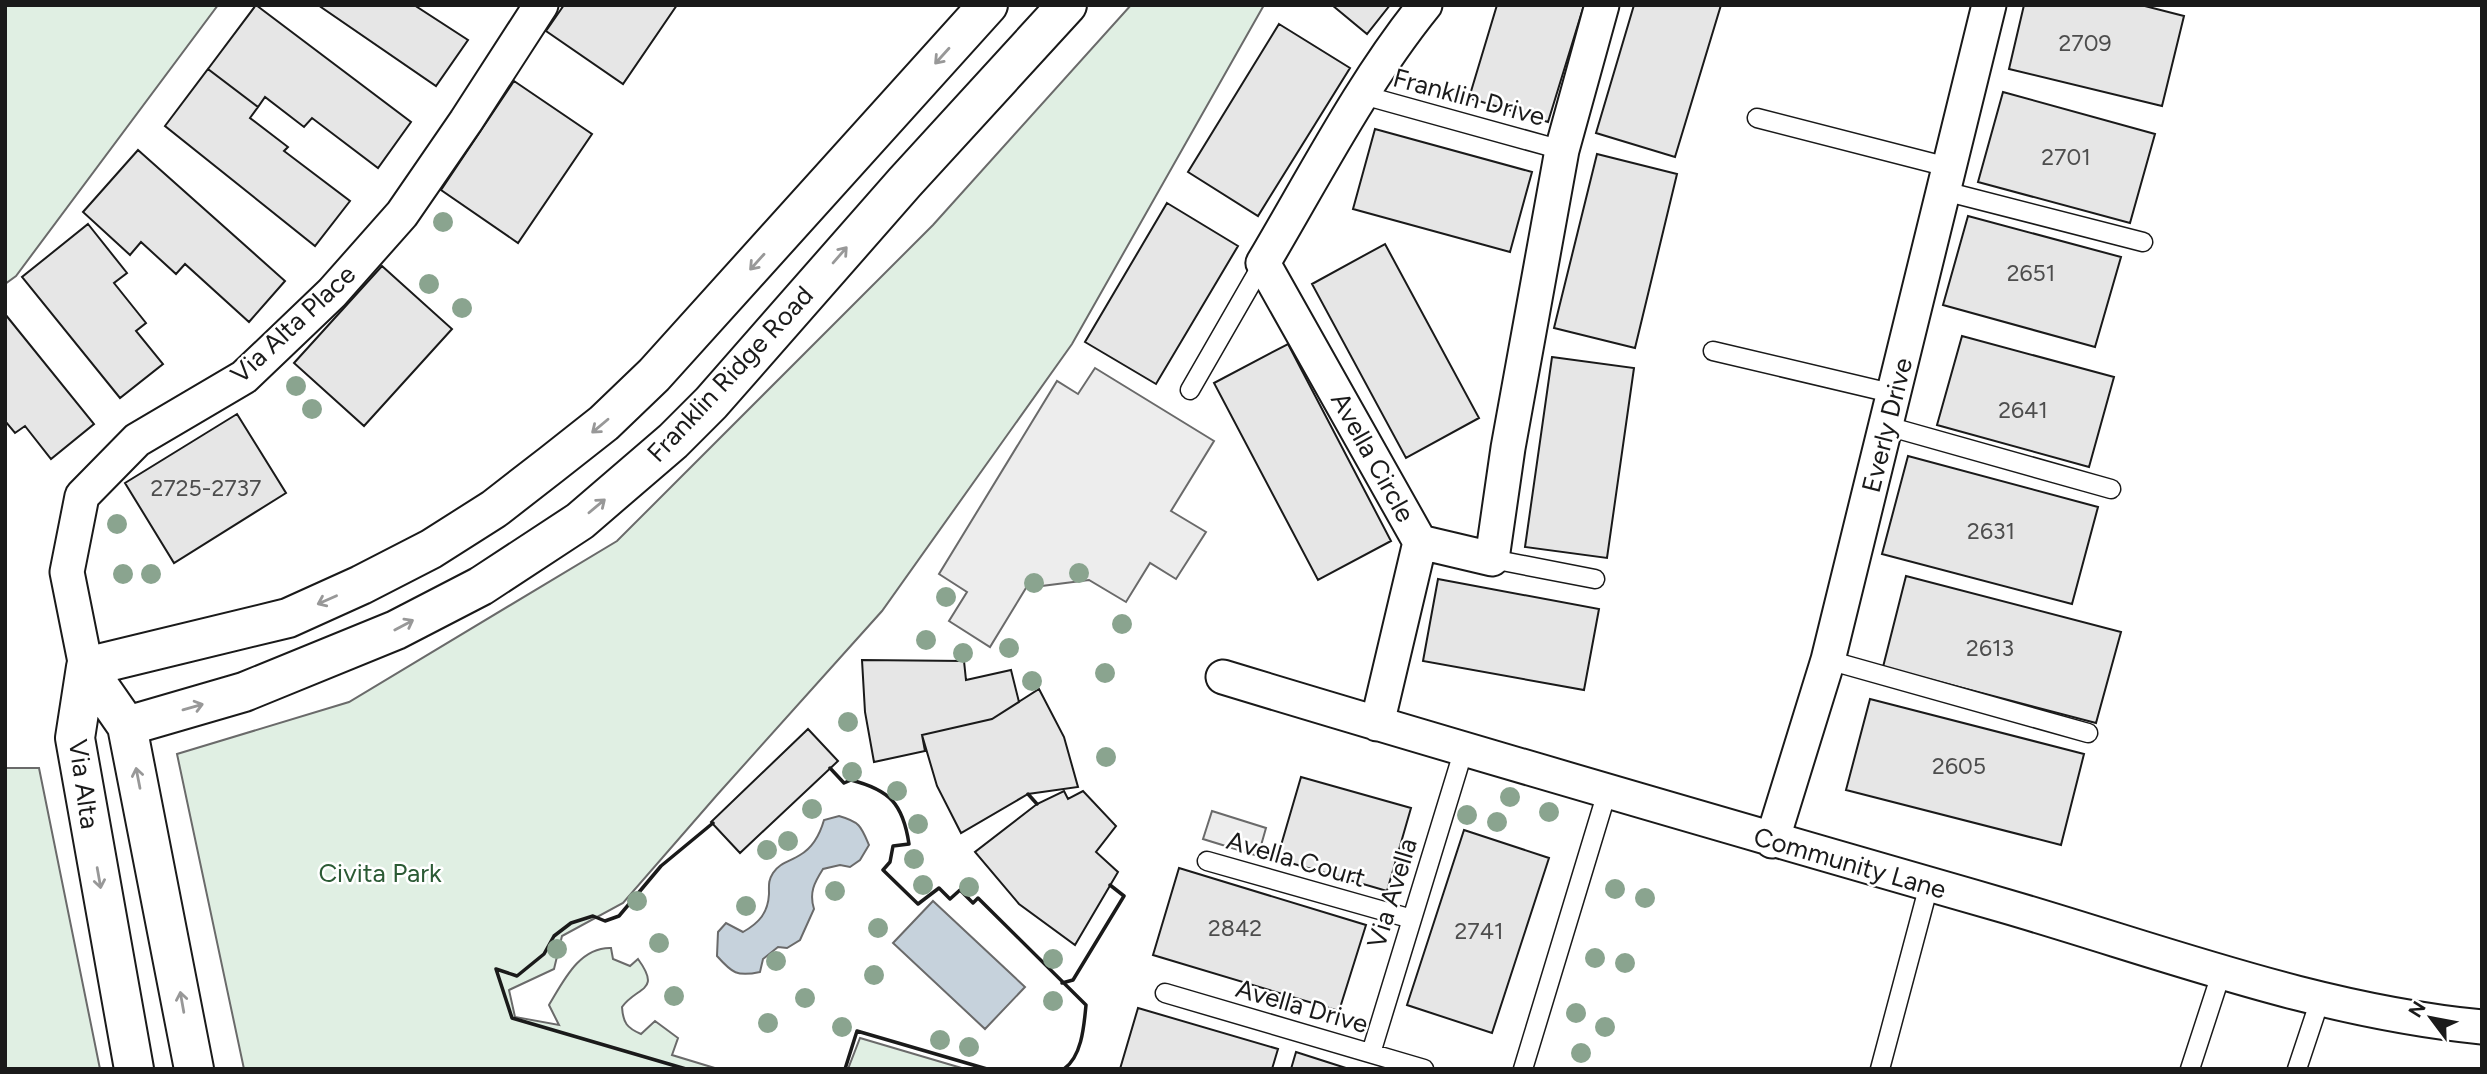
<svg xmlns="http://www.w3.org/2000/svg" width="2487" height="1074" font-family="Figtree,sans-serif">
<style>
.green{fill:#e0efe3;stroke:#6a6a6a;stroke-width:2}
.parking{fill:#ededed;stroke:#6a6a6a;stroke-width:2}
.water{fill:#c6d2dc;stroke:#6a6a6a;stroke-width:2}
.building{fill:#e6e6e6;stroke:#1a1a1a;stroke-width:2}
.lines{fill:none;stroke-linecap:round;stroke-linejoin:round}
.service-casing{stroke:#1a1a1a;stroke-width:21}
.minor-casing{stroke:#1a1a1a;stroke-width:37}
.tertiary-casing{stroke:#1a1a1a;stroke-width:42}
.service{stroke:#fff;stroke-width:18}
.minor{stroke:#fff;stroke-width:33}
.tertiary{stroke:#fff;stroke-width:38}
.wall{stroke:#1a1a1a;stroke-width:3.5}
.tree{fill:#8aa48f}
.oneway{stroke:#989898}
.labels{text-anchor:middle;stroke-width:5;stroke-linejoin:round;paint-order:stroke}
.number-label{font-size:23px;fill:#4d4d4d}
.street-label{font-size:26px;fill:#1a1a1a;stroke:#fff}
.park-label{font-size:26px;fill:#2b5a34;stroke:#fff}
</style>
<rect width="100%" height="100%" fill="#fff"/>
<path class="green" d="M5,5H218L16,276L5,284Z
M1131,5H1264L1072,344L882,611L717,795L623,903L562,936L554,969L509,990L515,1017L559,1025L549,1005C563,982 579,947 611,948L613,959L630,966L638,959C662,992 637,986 622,1007C623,1023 627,1028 641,1034L655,1021L678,1038L672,1055L718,1069H244L177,754L349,702L617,541L933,225Z
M5,768H39L100,1069H5Z
M860,1038L965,1069H848Z"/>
<path class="parking" d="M1095,368L1214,441L1171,511L1206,532L1176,579L1150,563L1126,602L1089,580L1026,588L990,647L949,621L967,592L939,574L1057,381L1078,394Z
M1212,811L1266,828L1258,856L1203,839Z"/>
<path class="water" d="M839,816C860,822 861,826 869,845L860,860L850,867L840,865L823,869C814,883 809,893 814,909L800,940L787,948L778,947L763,959L760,972C737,977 732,973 717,956L718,932L726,923L743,932C759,923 768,913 769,894C769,885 768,881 773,873C779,863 791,861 800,855C814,847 820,834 824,820Z
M933,901L1025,987L985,1029L893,943Z"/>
<path class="building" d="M256,5L411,122L378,168L312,118L304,127L265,97L258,107L208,69Z
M318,5H414L468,40L436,86Z
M564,5H677L623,84L546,31Z
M1332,5H1390L1367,34Z
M1497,5H1584L1548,122L1469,98Z
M1634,5H1721L1675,157L1596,133Z
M2024,5H2141L2184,16L2162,106L2009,69Z
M1279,24L1350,68L1258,216L1188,172Z
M208,69L258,107L250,118L288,147L284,151L350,201L315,246L165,126Z
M514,81L592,134L518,243L441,190Z
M2003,92L2155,134L2130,223L1978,182Z
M1375,129L1532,172L1510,252L1353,209Z
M138,150L285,281L249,322L185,264L176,274L141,242L130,255L83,212Z
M1597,154L1677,174L1635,348L1554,328Z
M1167,203L1238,246L1156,384L1085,342Z
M1968,216L2121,257L2095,347L1943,305Z
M88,224L127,273L114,283L146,323L136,331L163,364L120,398L22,277Z
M1385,244L1479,418L1406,458L1312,284Z
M382,266L452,329L364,426L294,363Z
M5,314L94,424L51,459L25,426L15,433L5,421Z
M1962,336L2114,377L2089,467L1937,425Z
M1288,344L1391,541L1318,580L1214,383Z
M1552,357L1634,368L1607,558L1525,547Z
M237,414L286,493L174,563L125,483Z
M1908,456L2098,507L2072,604L1882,554Z
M1906,576L2121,632L2096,723L1883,667Z
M1438,579L1599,609L1584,690L1423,661Z
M862,660L964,661L966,680L1011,670L1019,702L992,719L922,735L925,751L874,762L865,712Z
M1039,689L1064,737L1078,787L1028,794L961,833L937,786L922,735L992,719Z
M1870,699L2084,754L2061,845L1846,790Z
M808,729L838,761L740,853L711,822Z
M1301,777L1411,808L1387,891L1277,859Z
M1064,791L1068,799L1083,791L1116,826L1096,852L1118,872L1075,945L1019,904L975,852L1037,804Z
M1464,830L1549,858L1492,1033L1407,1005Z
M1179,868L1366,925L1339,1011L1153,955Z
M1138,1008L1278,1049L1272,1069H1120Z
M1296,1052L1349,1069H1291Z"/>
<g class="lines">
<g class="service-casing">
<path id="service" d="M1363,95L1562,150
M1757,118L1948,167
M1944,191L2143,242
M1713,351L1895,394
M1190,390L1263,263
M1887,426L2111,489
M1492,559L1595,579
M1828,660L2088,733
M1207,861L1412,919
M1165,993L1424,1069
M1371,1053L1464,749
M1523,1069L1607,792
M1880,1069L1929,885
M2190,1069L2222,971
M2297,1069L2320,1000"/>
</g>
<g class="minor-casing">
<path id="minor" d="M1425,5C1362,83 1314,177 1263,263L1420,542L1492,559L1508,448L1562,150L1602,5
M86,667L67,572L82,496L137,440L244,377L332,293L402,214L466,121L541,5
M1223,677C1483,756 1744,831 2005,906C2163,952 2317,1011 2482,1027
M1377,724L1420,542
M1772,841L1828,660L1989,5"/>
</g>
<g class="tertiary-casing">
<path id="tertiary" d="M86,667L288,618L361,585L431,549L494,509L552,464L604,423L654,375L988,5
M86,667L127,726L194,1069
M86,667L75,738L134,1069
M127,726L244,692L396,630L481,586L580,521L673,441L711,403L905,182L1067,5"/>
</g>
<use href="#service" class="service"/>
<use href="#minor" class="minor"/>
<use href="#tertiary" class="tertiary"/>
<path class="wall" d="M830,768L844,783L851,780C890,790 903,804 909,844L893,846L890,862L883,870L918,904L939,888L950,899L960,890L973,903L978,898L1086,1005C1084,1026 1082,1056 1064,1069
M1028,794L1037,804
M1062,983L1073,980L1124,896L1110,885
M686,1069L512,1018L496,969L517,976L544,954L554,936L571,923L593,916L605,921L619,916L661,866L713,823
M845,1069L857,1031L987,1069"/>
</g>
<g class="tree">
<circle cx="443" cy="222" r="10"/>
<circle cx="429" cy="284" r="10"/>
<circle cx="462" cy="308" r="10"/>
<circle cx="296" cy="386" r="10"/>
<circle cx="312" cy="409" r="10"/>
<circle cx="117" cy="524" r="10"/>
<circle cx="1079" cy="573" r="10"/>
<circle cx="123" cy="574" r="10"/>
<circle cx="151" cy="574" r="10"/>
<circle cx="1034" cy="583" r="10"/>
<circle cx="946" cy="597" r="10"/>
<circle cx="1122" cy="624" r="10"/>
<circle cx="926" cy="640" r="10"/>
<circle cx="1009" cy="648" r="10"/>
<circle cx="963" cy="653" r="10"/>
<circle cx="1105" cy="673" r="10"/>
<circle cx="1032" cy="681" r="10"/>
<circle cx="848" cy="722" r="10"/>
<circle cx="1106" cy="757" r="10"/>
<circle cx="852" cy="772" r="10"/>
<circle cx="897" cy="791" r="10"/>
<circle cx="1510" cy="797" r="10"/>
<circle cx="812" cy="809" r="10"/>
<circle cx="1549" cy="812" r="10"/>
<circle cx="1467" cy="815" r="10"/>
<circle cx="1497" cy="822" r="10"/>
<circle cx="918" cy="824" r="10"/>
<circle cx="788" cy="841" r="10"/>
<circle cx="767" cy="850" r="10"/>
<circle cx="914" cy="859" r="10"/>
<circle cx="923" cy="885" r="10"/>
<circle cx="969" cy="887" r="10"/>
<circle cx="1615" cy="889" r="10"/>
<circle cx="835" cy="891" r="10"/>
<circle cx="1645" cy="898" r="10"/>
<circle cx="637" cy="901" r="10"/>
<circle cx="746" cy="906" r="10"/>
<circle cx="878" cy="928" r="10"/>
<circle cx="659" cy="943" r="10"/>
<circle cx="557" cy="949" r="10"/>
<circle cx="1595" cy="958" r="10"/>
<circle cx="1053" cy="959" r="10"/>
<circle cx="776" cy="961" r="10"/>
<circle cx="1625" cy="963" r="10"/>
<circle cx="874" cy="975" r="10"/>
<circle cx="674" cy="996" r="10"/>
<circle cx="805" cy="998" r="10"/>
<circle cx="1053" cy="1001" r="10"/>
<circle cx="1576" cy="1013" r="10"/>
<circle cx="768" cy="1023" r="10"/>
<circle cx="842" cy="1027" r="10"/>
<circle cx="1605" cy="1027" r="10"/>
<circle cx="940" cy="1040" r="10"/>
<circle cx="969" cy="1047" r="10"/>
<circle cx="1581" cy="1053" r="10"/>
</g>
<defs><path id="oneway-shaft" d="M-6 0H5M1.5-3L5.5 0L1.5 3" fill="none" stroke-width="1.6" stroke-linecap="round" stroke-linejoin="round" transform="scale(1.75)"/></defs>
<g class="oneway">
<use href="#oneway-shaft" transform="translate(942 56) rotate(132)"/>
<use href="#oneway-shaft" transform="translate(840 255) rotate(-49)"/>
<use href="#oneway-shaft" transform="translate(757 262) rotate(132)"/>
<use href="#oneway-shaft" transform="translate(600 426) rotate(140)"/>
<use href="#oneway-shaft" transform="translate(597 506) rotate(-40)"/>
<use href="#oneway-shaft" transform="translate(327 600) rotate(156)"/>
<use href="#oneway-shaft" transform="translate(404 625) rotate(-28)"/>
<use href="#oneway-shaft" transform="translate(193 707) rotate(-16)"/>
<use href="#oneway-shaft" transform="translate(138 778) rotate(-101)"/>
<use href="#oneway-shaft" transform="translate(99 878) rotate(80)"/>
<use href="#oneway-shaft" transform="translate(182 1002) rotate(-100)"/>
</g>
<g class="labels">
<g class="number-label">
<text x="2085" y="51">2709</text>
<text x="2066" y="165">2701</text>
<text x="2031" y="281">2651</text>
<text x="2023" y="418">2641</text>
<text x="206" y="496">2725-2737</text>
<text x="1991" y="539">2631</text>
<text x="1990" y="656">2613</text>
<text x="1959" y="774">2605</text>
<text x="1235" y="936">2842</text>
<text x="1479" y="939">2741</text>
</g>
<g class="street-label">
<text transform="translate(1469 97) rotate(15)" y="9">Franklin Drive</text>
<text transform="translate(293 324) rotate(-43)" y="9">Via Alta Place</text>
<text transform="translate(730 374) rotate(-47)" y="9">Franklin Ridge Road</text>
<text transform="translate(1887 425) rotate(-76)" y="9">Everly Drive</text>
<text transform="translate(1373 457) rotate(61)" y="9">Avella Circle</text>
<text transform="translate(84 784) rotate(82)" y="9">Via Alta</text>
<text transform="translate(1296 859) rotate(16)" y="9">Avella Court</text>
<text transform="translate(1850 863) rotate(16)" y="9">Community Lane</text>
<text transform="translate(1392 893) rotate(-73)" y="9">Via Avella</text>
<text transform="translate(1302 1006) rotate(16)" y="9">Avella Drive</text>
</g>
<g class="park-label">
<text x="380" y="882">Civita Park</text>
</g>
</g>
<rect width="2487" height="1074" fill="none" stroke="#1a1a1a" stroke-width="14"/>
<g transform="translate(2431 1018) rotate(302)" stroke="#ffffff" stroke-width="5" paint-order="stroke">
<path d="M0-5L12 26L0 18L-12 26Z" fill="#1a1a1a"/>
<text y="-10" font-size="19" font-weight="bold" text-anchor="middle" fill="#1a1a1a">N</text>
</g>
</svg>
